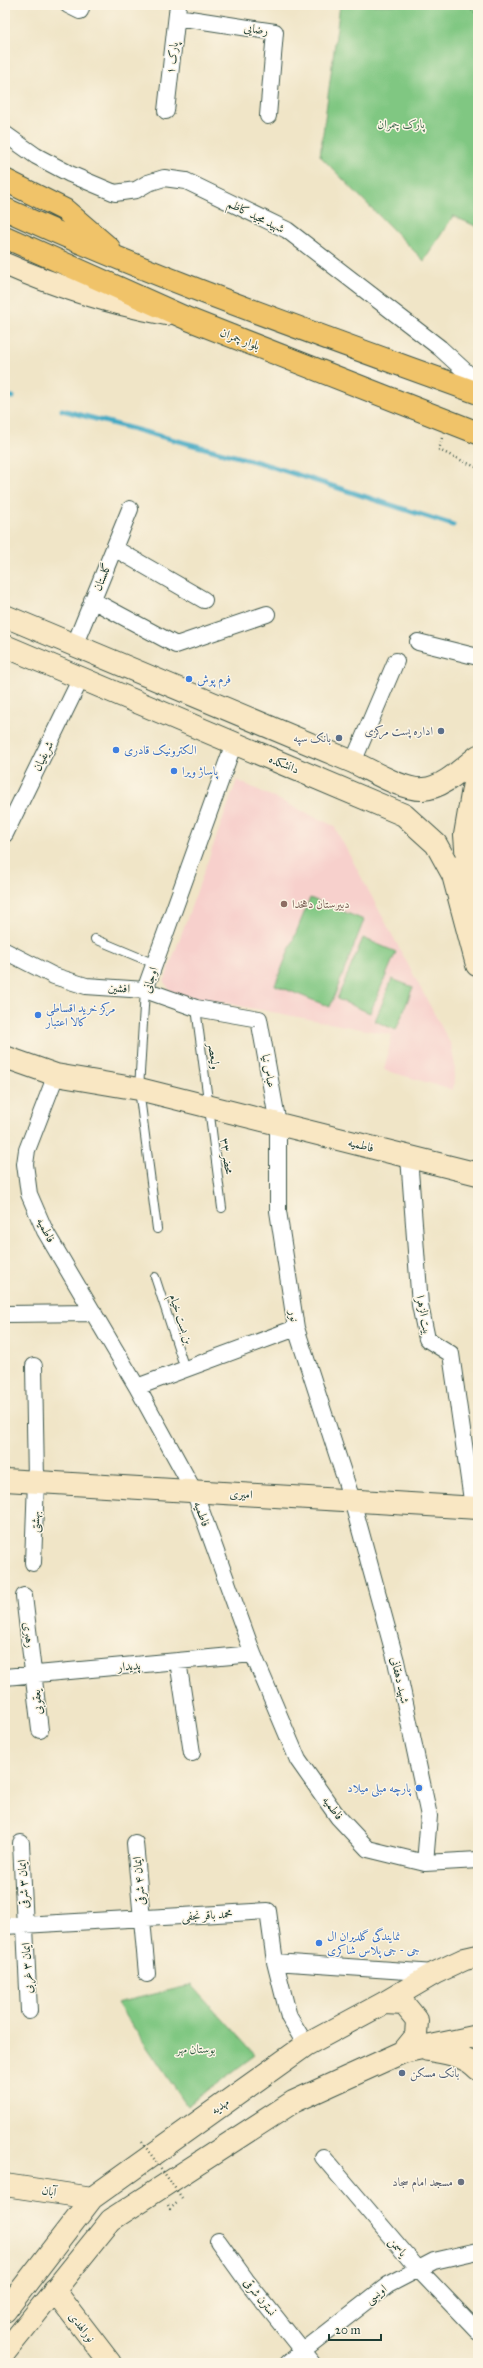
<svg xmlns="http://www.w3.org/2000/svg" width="483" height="2368" font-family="'IM FELL Great Primer',Amiri,serif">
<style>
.built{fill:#f7d0cc}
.green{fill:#80c782;stroke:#50825b}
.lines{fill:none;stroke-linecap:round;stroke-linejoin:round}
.stream{stroke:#45aac4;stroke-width:5}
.lane-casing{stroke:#3e564a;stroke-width:10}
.street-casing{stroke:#3e564a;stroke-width:18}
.secondary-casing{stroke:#3e564a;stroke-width:24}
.primary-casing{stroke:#3e564a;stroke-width:24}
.path{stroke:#3e564a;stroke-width:2.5;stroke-dasharray:1 3;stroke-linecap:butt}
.lane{stroke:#fff;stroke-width:8}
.street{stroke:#fff;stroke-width:16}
.secondary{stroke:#f9e7c3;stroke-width:22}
.primary{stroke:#f0c369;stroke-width:22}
.path-bridge{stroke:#3e564a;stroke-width:2.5;stroke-dasharray:1 3;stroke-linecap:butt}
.shop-dot{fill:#3f7fe0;stroke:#fcf5e5;stroke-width:1.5}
.service-dot{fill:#5c6f8a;stroke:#fcf5e5;stroke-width:1.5}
.education-dot{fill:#8d6e63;stroke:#fcf5e5;stroke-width:1.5}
.worship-dot{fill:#6b7280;stroke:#fcf5e5;stroke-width:1.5}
.labels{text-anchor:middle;stroke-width:3;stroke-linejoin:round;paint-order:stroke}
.street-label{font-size:12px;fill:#1f3d34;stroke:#fcf5e5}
.park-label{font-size:12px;fill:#376048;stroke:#fcf5e5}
.shop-label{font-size:12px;fill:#366cbe;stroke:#fcf5e5;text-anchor:start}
.service-label{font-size:12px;fill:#4e5e75;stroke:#fcf5e5;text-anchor:end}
.education-label{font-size:12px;fill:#785e54;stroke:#fcf5e5;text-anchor:start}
.worship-label{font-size:12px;fill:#5b616d;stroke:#fcf5e5;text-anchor:end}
</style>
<rect width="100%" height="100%" fill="#fcf5e5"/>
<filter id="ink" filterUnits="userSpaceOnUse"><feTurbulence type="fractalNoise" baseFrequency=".025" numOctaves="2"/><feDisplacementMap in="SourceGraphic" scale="8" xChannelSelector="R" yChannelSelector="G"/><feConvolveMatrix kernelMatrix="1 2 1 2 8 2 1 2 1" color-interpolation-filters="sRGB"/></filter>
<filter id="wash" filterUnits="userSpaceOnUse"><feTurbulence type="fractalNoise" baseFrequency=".012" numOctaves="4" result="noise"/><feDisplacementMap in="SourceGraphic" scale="16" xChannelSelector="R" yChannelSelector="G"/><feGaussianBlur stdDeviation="0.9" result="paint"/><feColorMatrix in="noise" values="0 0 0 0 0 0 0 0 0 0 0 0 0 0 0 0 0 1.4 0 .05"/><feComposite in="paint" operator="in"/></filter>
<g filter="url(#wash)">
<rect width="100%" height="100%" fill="#f0e5c7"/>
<path class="built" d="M237,780L334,826L451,1045L455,1066L453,1090L384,1070L392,1035L172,993L164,982Z"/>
<path class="green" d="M340,5H478V227L453,216L424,261L320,156Z
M310,898L364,920L330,1007L275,985Z
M363,938L396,952L370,1013L337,999Z
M392,979L413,987L396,1030L375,1021Z
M192,1985L255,2055L187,2106L117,2003Z"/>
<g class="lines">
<path class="stream" d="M5,396L13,397
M62,410L261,463L453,525"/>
</g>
</g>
<g filter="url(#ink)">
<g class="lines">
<g class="lane-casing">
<path id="lane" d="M95,939L155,964
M145,990L139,1089L157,1229
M196,1008L222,1208
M155,1277L185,1369"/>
</g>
<g class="street-casing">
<path id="street" d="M68,5L80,11L82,5
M177,17L275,32L268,116
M166,111L178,5
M5,134L36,156L70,174L115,193L136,190L148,183L164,178L186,181L287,230L440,348L478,383
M114,548L204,600
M92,600L176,645L267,614
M418,642L478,657
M74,646L130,509
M353,762L396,661
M5,834L81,678
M5,951L54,976L86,986L145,990L196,1008L259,1019L278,1124V1211L296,1328L352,1500L396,1661L429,1816L425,1863
M145,990L234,743
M56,1075L27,1150L25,1164L29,1194L45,1231L137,1387L194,1491L253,1654L298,1760L338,1817L368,1849L425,1863L478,1860
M409,1157L420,1305L427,1339L451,1354L473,1507
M5,1314L94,1313
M137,1387L296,1328
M33,1563L36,1481L34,1366
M24,1596L40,1730
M178,1661L192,1753
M5,1677L253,1654
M21,1843L29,2011
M135,1843L147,1974
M5,1926L268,1911L275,1962L289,2017L306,2045
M275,1962L435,1973
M323,2157L418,2269L478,2332
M218,2241L246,2280L312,2363
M288,2363L388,2285L434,2261L478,2251"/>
</g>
<g class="secondary-casing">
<path id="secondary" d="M5,264C57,287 110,303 166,314
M5,616L353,762C370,770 404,791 423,789C443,788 463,768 478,756
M5,646L404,815L436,844L453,875L477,965
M470,902L465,835L478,759
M5,1057L56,1075L139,1089L478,1174
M5,1480L478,1508
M384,2003L404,2004L417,2020L416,2036L403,2052
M428,2050C446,2053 465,2055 478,2069
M5,2185L92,2198
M54,2290L110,2363
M5,2311L92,2198L306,2045L384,2003L435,1973L465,1959L478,1956
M5,2352L111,2220L293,2102L403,2052L478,2036"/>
</g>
<g class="primary-casing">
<path id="primary" d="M5,180L65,210L109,248
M5,209C159,280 319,335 478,393
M5,237L188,319L478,433"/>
</g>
<path class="path" d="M465,5L478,15
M442,438L439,450L478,468
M168,2205L170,2209L178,2202"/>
<use href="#lane" class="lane"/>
<use href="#street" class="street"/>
<use href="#secondary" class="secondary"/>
<use href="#primary" class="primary"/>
<path class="path-bridge" d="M142,2142L182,2198"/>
</g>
</g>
<g class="shop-dot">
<circle cx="189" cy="679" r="4"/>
<circle cx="116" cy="750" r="4"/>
<circle cx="174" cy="771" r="4"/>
<circle cx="38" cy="1015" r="4"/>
<circle cx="419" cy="1788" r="4"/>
<circle cx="319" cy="1943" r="4"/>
</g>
<g class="service-dot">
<circle cx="441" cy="731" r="4"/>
<circle cx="339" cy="738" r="4"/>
<circle cx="402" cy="2073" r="4"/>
</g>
<circle class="education-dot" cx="284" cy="904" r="4"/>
<circle class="worship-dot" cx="461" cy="2182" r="4"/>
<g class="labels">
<g class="street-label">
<text transform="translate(256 29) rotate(8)" y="4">رضایی</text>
<text transform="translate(172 58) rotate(-83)" y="4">پارک ۱</text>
<text transform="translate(256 216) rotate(26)" y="4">شهید مجید کاظم</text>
<text transform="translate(240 339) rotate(21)" y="4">بلوار چمران</text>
<text transform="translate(102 577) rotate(-68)" y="4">گلستان</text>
<text transform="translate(43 756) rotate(-64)" y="4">شریفیان</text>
<text transform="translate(284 764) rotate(23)" y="4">دانشکده</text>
<text transform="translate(150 980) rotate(-73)" y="4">اوجانی</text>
<text transform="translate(119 988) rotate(4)" y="4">افشین</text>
<text transform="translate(214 1056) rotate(82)" y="4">ولیعصر</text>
<text transform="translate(269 1071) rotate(80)" y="4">عباس نیا</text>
<text transform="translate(361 1145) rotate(14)" y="4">فاطمیه</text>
<text transform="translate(227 1156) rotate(82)" y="4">محضر ۳۳</text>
<text transform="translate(46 1230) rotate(63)" y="4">فاطمیه</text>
<text transform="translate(424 1315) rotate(79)" y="4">بیت الزهرا</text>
<text transform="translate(294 1316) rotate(81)" y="4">نور</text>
<text transform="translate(181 1319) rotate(72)" y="4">بن بست خیام</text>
<text transform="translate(241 1494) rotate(3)" y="4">امیری</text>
<text transform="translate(202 1514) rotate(70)" y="4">فاطمیه</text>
<text transform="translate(35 1522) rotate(-88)" y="4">بهشتی</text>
<text transform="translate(29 1635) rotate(83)" y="4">رهبری</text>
<text transform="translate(129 1666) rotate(-5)" y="4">پدیدار</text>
<text transform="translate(400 1680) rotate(77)" y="4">شهید دهقانی</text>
<text transform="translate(37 1702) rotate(-95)" y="4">یعقوبی</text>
<text transform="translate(333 1808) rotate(53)" y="4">فاطمیه</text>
<text transform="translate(139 1881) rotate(-95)" y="4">ایمان ۴ شرقی</text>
<text transform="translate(23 1884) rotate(-93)" y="4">ایمان ۳ شرقی</text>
<text transform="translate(207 1915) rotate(-3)" y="4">محمد باقر نجفی</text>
<text transform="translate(27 1968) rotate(-93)" y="4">ایمان ۳ غربی</text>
<text transform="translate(220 2106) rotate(-35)" y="4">مهدیه</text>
<text transform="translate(49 2191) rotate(9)" y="4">آبان</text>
<text transform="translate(398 2247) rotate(50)" y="4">یاسمن</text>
<text transform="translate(376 2294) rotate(-37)" y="4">اویسی</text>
<text transform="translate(260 2297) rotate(52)" y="4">نسترن شرقی</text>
<text transform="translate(82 2327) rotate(52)" y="4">نورالهدی</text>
</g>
<g class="park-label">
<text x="401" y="128">پارک چمران</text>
<text x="196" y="2053">بوستان مهر</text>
</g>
<g class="shop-label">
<text x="197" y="683">فرم پوش</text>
<text x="124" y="754">الکترونیک قادری</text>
<text x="182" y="775">پاساژ ویرا</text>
<text x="46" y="1012">مرکز خرید اقساطی<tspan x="46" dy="14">کالا اعتبار</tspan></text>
<text x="411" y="1792" text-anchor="end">پارچه مبلی میلاد</text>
<text x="327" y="1940">نمایندگی گلدیران ال<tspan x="327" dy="14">جی - جی پلاس شاکری</tspan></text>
</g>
<g class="service-label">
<text x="433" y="735">اداره پست مرکزی</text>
<text x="331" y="742">بانک سپه</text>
<text x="410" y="2077" text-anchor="start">بانک مسکن</text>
</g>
<g class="education-label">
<text x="292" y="908">دبیرستان دهخدا</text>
</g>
<g class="worship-label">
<text x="453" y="2186">مسجد امام سجاد</text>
</g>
</g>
<rect width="483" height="2368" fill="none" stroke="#fcf5e5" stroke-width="20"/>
<path d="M329 2334v6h52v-6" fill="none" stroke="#1f3d34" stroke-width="2"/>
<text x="335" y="2334" font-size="12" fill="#1f3d34" stroke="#fcf5e5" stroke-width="3" paint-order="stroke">20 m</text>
</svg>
